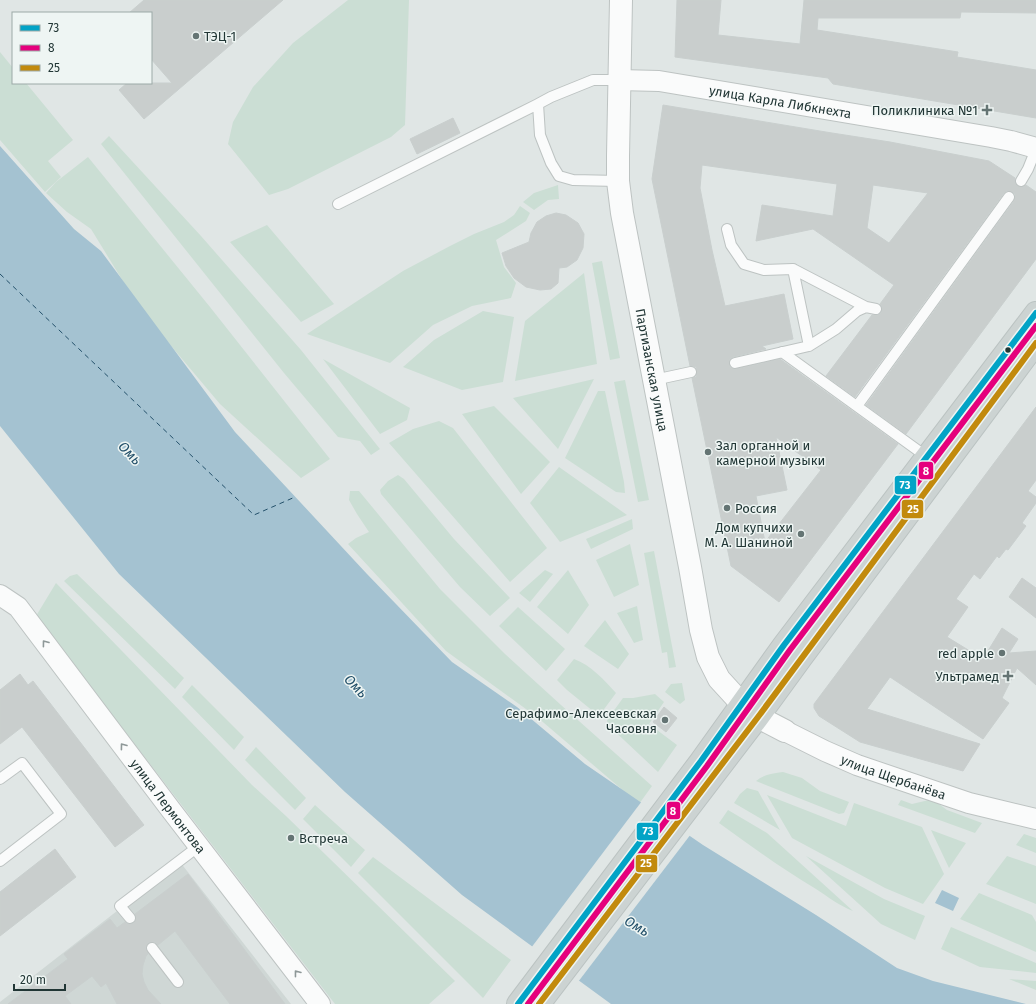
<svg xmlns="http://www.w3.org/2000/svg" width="1036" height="1004" font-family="'Fira Sans',sans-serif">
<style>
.built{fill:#cfd7d5}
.green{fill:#cbded4}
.water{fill:#a4c2d1}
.pier{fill:#e0e6e5}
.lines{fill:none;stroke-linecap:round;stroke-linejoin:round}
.ferry{stroke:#23506a;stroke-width:1;stroke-dasharray:5 4;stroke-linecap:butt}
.building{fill:#c9cecd;stroke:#c9cfce;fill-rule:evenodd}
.service-casing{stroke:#bdc3c2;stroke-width:12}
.minor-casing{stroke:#bdc3c2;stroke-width:22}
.tertiary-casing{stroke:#bdc3c2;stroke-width:24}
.primary-casing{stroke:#bbc3c2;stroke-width:24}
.service{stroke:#fafbfb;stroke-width:10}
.minor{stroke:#fafbfb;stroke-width:20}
.tertiary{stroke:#fafbfb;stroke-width:22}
.primary{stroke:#ccd3d2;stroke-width:22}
.bus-1-casing{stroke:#eef5f3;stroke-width:9}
.bus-2-casing{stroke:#eef5f3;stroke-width:9}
.bus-3-casing{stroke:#eef5f3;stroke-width:9}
.bus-1{stroke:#02a3c6;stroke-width:6}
.bus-2{stroke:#e5007d;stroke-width:6}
.bus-3{stroke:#c28a0d;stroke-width:6}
.oneway{stroke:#8e9898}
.poi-dot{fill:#647473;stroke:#eef5f3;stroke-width:1.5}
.bus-dot{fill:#213635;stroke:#eef5f3;stroke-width:1.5}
.labels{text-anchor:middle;stroke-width:3;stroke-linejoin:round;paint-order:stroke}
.poi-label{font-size:13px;fill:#213635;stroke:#eef5f3;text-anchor:end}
.street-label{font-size:13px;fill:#213635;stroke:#eef5f3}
.water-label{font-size:14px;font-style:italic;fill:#23506a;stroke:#eef5f3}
.line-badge{stroke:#eef5f3;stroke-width:1.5}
.badge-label{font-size:11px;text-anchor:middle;font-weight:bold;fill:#fff}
</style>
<rect width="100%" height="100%" fill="#e0e6e5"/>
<path class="built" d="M180,862L291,1004H0V1002Z"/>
<path class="green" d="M348,0H409L405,125L391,137L288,189L269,195L228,144L233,122L253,87L293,43Z
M0,52L13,68V83H26L73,140L48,161L61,177L45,192L0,140Z
M109,136L201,236L301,350L380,449L371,455L360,441L338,437L284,373L101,144Z
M88,157L210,307L330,459L301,478L220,404L140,309L91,229L67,212L46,193L56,182Z
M558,185L559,199L548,200L534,210L523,202L534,193Z
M520,206L530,213L526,221L496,240L504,267L516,283L511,298L472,306L433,325L390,363L307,334L403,271L450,246L474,234L504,222L514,215Z
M267,225L334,304L301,322L230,242Z
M602,261L620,358L610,360L592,263Z
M584,273L597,364L515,381L525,321Z
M483,311L514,317L503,382L462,390L403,367L434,340Z
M323,359L410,408L407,420L380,434Z
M594,379L558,449L513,398Z
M625,380L649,500L638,502L614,382Z
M598,391H605L624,482L625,493L616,492L565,458Z
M494,406L550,462L521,494L462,414Z
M439,421L453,428L547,548L510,582L389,443L413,429Z
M559,467L627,515L560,542L530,503Z
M398,475L404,479L454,539L510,598L490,616L460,587L431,553L381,494L380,490L388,481Z
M350,491H359L440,589L505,654L561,705L652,786L639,804L537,717L446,651L348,544L356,538L369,532L357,514L349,500Z
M632,519L633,529L591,549L586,539Z
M630,544L639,585L614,597L596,560Z
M654,551L676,667L669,668L667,652L662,653L644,553Z
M545,570L553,574L530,602L519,593Z
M568,570L589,605L568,634L537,607Z
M77,574L184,678L175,689L64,581L70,576Z
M56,583L252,785L286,816L455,981L429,1004H335L36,616Z
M637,606L643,640L634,643L617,613Z
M518,607L565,649L546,671L499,626Z
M605,620L629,654L618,669L584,646Z
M574,659C591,665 604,680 616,693L599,716L567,690L557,680Z
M682,683L685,700L680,704L665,692L671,684Z
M192,685L244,737L234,750L182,697Z
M655,694L664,702L649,724L677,745L658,772L608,725L607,720L623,698H633Z
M256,747L306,798L295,810L245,760Z
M783,772L802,778L820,791L849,802L844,813L839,814L756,781C763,775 773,773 783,772Z
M747,788L758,791L780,830L734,803L740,794Z
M767,795L846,826L854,803L922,827L944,874L923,904L885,888L792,838Z
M901,800L912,804L929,800L935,801L947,810L982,823L975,833L898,805Z
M315,805L365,850L351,867L303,819Z
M728,810L767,833L853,911C840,906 828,897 816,889C782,869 751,846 719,823Z
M931,830L966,843L949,868Z
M1024,834L1036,838V853L1016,845Z
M806,856L884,899L925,916L915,940L881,924Z
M1007,856L1036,866V904L986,884Z
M373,857L511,960L483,998L358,873Z
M979,893L1032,915L1036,922V952L960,919Z
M951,927L1036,963V973L980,967L941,949Z
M1009,979L1036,981V990Z"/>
<path class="water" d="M0,146L74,229L101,251L235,432L367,574L452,662L517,707L585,764L703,845L816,915L897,968L933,981L1026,1004H611L462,895L345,792L119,574L0,426Z
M942,890L959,898L953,911L935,903Z"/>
<path class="pier" d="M642,801L691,834L578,982L531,948Z"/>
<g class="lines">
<path class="ferry" d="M0,274L254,515L295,497"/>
</g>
<path class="building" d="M144,0H283L144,119L119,90L127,83H172L151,59V13H129Z
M677,0H721L718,35L800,44L804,0H1036V13L961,12L960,18H818L817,30L958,52L957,57L1036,70V118L833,84L828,78L675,57Z
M663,105L832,133L890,142L989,161L1015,178V181L1017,186L1021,187L1026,185L1036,192V259L906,434L866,405L1014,201L1015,197V194L1012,192L1009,191H1006L1004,193L855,397L826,376L872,315H878L881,313L882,307L880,304L894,285L813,229L756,241L762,205L833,216L837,184L702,165L700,188L712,250L725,306L784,294L793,339L762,346L766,349L733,357L730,359L729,361L730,367L733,369H736L780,359L898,444L779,602L731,566L692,378L696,377L697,371L696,367L693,366H690L652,179ZM873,185L928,193L889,243L867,228ZM776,437L821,470L765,542L756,496L787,490Z
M453,118L460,133L417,154L410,139Z
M556,213L566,215L578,223L584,234L583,248L577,260L567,267L559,268L558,283L551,289L540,290L526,287L514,278L506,266L502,253L529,242L531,233L537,222L546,216Z
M1036,407V480L1028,491L1036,497V503L1022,523L1026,526L1008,550L1006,549L999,558L997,556L980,579L974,574L956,599L968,607L947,637L983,659L1002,628L1018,639L1009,653L1036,651V685L1017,668L1002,698L1009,703L983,739L890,677L867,709L980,744L963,771L860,742L819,716L814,708V704Z
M1022,578L1036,588V618L1009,597Z
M20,674L28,685L33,681L144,825L115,847L22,727L0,744V690Z
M664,707L677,718L666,732L653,722Z
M55,849L76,877L0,936V892Z
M188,874L285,1004H230L175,931L158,945L155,942H152L148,943L146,946V949L148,954L146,956L143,965L142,974L144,982L148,990L161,1004H117L106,983L101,987L92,976L65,996L71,1004H8L68,959L64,954L110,919L117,928L125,922L128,924L134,923L136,920L135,914Z"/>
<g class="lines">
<g class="service-casing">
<path id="service" d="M618,181L573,180L559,176L551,163L540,135L538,104L551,97L593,80H619
M1021,181L1028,169L1036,149
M338,204L538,104
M727,229L731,245L744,264L764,270L793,269L809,346
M793,269L866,307
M782,352L927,457
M735,363L809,346L836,329L857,311L866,307L876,309
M654,380L691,372
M857,406L1009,197
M0,779L22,763L61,814L0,861
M130,918L120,906L199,846
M152,948L178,982"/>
</g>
<g class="minor-casing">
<g id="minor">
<path id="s1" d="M619,80L659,81L991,137L1011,141L1036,148"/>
<path id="s2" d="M0,595L18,607L171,810L320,1004"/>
<path id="s3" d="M785,731L825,751L857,765L969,803L998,810L1036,819"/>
</g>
</g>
<g class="tertiary-casing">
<g id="tertiary">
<path id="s4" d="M621,0L618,156V181L622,213L690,567L701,630L708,657L719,679L741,703L758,717L785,731"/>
</g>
</g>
<g class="primary-casing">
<path id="primary" d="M518,1004L701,761L784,645L1036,313
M539,1004L758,717L801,658L1036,343"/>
</g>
<use href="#service" class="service"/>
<use href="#minor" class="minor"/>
<use href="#tertiary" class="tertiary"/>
<use href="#primary" class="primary"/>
<g class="bus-1-casing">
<path id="bus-1" d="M518,1004L701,761L784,645L1036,313"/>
</g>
<g class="bus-2-casing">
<path id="bus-2" d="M528,1004L707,766L790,650L1036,326"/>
</g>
<g class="bus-3-casing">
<path id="bus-3" d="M539,1004L758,717L1036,343"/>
</g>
<use href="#bus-1" class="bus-1"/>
<use href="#bus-2" class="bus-2"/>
<use href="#bus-3" class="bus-3"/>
</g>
<defs><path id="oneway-chevron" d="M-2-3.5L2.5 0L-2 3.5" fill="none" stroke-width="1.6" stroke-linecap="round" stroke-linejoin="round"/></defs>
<g class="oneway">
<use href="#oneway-chevron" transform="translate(45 643) rotate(-127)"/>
<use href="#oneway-chevron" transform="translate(123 746) rotate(-127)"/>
<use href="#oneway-chevron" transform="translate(297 973) rotate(-128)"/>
</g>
<g class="poi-dot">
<circle cx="196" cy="36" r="4"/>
<path d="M985 104h4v4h4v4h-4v4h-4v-4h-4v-4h4z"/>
<circle cx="708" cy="452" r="4"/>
<circle cx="727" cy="508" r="4"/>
<circle cx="801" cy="534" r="4"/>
<circle cx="1002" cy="653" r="4"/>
<path d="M1006 670h4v4h4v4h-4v4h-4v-4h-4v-4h4z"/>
<circle cx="665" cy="720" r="4"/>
<circle cx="291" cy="838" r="4"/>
</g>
<circle class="bus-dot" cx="1008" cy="350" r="3.5"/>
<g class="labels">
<g class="poi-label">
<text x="204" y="41" text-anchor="start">ТЭЦ-1</text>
<text x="978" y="115">Поликлиника №1</text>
<text x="716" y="450" text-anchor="start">Зал органной и<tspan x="716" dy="15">камерной музыки</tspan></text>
<text x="735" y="513" text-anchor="start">Россия</text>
<text x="793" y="532">Дом купчихи<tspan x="793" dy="15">М. А. Шаниной</tspan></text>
<text x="994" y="658">red apple</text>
<text x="999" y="681">Ультрамед</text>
<text x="657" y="718">Серафимо-Алексеевская<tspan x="657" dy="15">Часовня</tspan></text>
<text x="299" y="843" text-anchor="start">Встреча</text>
</g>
<g class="street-label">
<text dy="5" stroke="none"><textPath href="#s1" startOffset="163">улица Карла Либкнехта</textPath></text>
<text dy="5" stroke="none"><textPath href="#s4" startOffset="373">Партизанская улица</textPath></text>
<text dy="5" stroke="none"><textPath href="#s3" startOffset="118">улица Щербанёва</textPath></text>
<text dy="5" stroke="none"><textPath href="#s2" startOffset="271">улица Лермонтова</textPath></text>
</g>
<g class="water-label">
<text transform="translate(130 453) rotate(46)" y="5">Омь</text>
<text transform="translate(356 686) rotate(46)" y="5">Омь</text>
<text transform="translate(637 926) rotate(31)" y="5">Омь</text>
</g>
</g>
<g class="line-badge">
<rect x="918" y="461" width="16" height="19" rx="4" fill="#e5007d"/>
<rect x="894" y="475" width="23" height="20" rx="4" fill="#02a3c6"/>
<rect x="901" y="499" width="23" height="20" rx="4" fill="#c28a0d"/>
<rect x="666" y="801" width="15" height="19" rx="4" fill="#e5007d"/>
<rect x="636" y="822" width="23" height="19" rx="4" fill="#02a3c6"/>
<rect x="635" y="854" width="23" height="19" rx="4" fill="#c28a0d"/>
</g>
<g class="badge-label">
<text x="926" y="475">8</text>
<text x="905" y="489">73</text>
<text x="913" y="513">25</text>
<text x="673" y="815">8</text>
<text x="648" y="835">73</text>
<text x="646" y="867">25</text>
</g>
<rect x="12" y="12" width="140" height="72" fill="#eef5f3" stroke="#9ca9a7"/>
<rect x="20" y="25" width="20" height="6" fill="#02a3c6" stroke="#9ca9a7"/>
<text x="48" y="32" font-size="12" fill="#213635">73</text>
<rect x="20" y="45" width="20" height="6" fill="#e5007d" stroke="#9ca9a7"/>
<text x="48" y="52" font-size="12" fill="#213635">8</text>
<rect x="20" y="65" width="20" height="6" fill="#c28a0d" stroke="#9ca9a7"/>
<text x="48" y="72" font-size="12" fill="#213635">25</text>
<path d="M14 984v6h51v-6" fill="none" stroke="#213635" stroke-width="2"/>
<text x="20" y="984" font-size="12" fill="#213635" stroke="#eef5f3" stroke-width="3" paint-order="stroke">20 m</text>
</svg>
